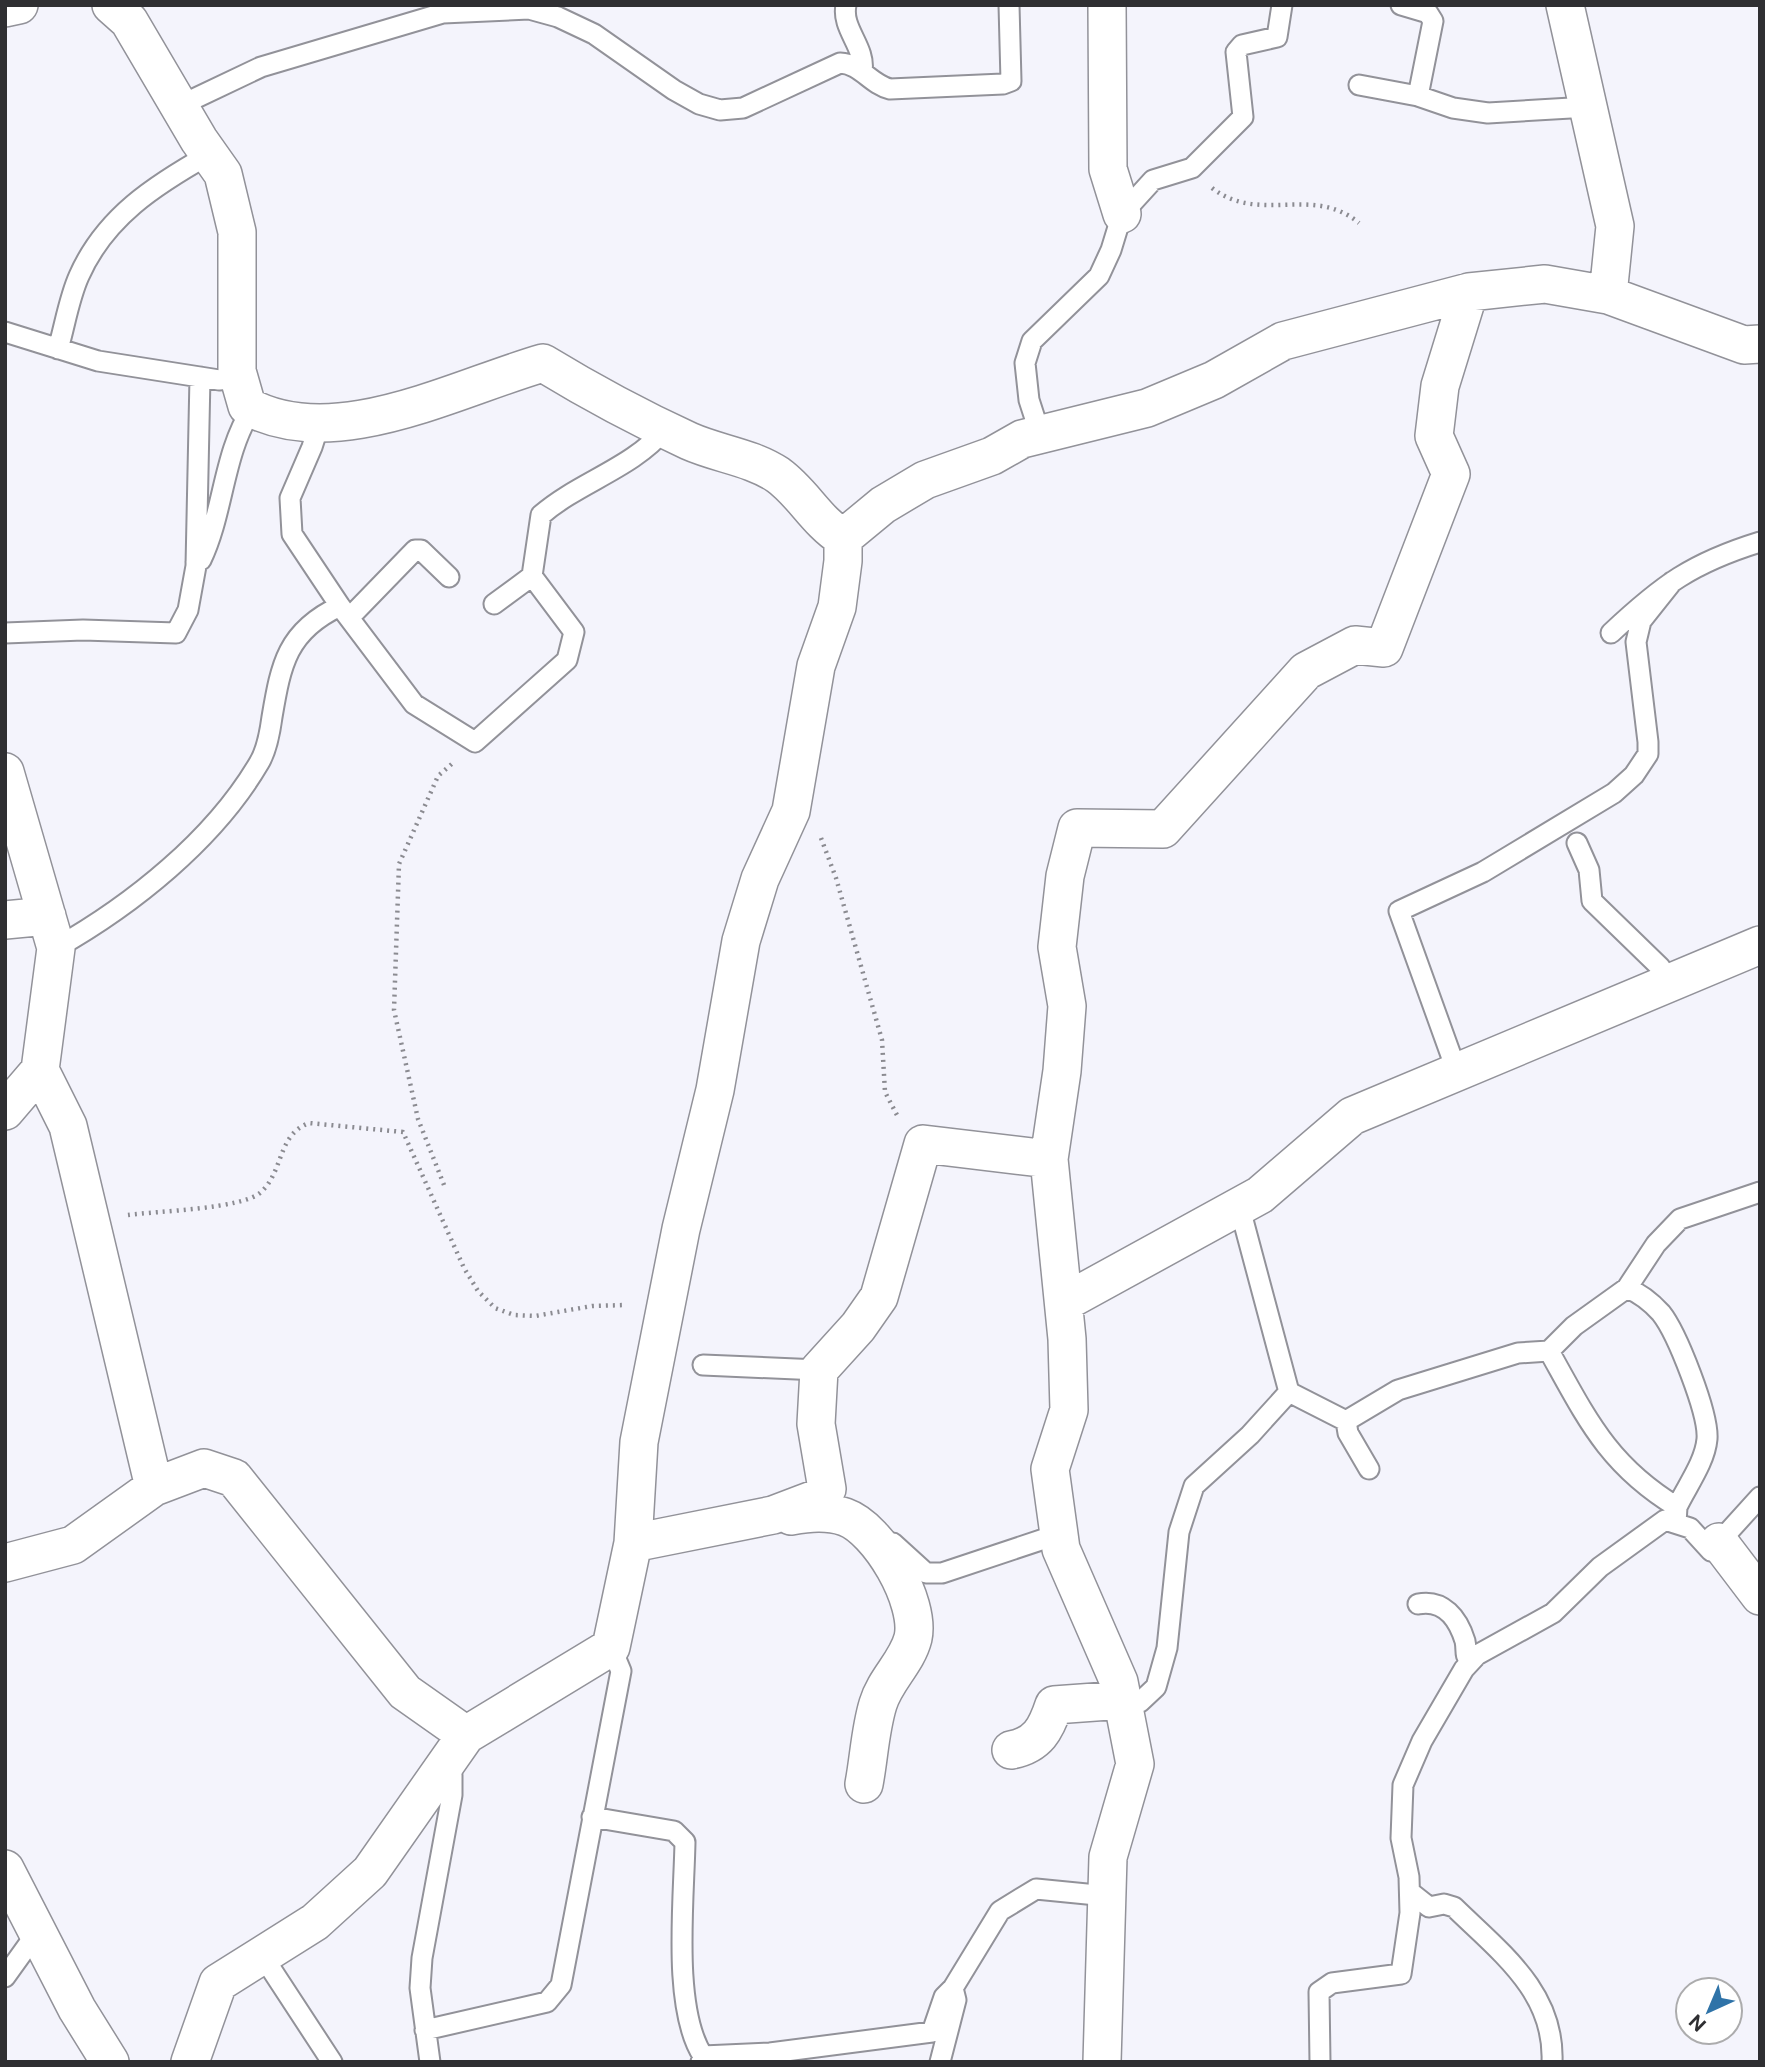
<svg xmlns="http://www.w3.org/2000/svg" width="1765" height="2067" font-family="'Public Sans',sans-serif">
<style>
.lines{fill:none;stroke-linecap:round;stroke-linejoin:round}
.lane-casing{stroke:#929299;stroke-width:23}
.street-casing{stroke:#929299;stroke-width:40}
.path{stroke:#8b8b91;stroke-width:4.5;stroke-dasharray:2 5;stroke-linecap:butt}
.lane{stroke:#fff;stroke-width:19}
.street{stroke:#fff;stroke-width:37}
</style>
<rect width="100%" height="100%" fill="#f4f4fc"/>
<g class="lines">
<g class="lane-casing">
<path id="lane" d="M846,5C841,29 866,47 862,71
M1401,5L1428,13L1433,21L1418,96
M1359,85L1418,96L1453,108L1488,113L1588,107
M179,106L261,67L443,13L529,9L558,17L594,34L674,90L699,104L720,110L743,108L840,63C861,64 870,84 890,89L1003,84L1011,81L1009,5
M5,332L98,361L219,380L239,378
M58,349C65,325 69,298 79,276C105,217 155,185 210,154
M319,425L312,447L290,498L292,534L340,606L414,704L475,742L567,660L574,632L532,576L541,515C579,482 633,468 665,429
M1040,434L1029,400L1025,363L1032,341L1099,276L1111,250L1122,214L1153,180L1192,168L1243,117L1236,52L1242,45L1277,37L1282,5
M196,562L201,560C224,512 223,453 252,409
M494,604L532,576
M349,618L415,550H421L449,577
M5,633L83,630L176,633L188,610L196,566L200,377
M1611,633C1662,585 1692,563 1760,542
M1577,843L1589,870L1592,901L1660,967L1669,983
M56,948C132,905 214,840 259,763C267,750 270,732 272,717C281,664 287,631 340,606
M1457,1072L1399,911L1483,872L1614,793L1634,775L1648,754V742L1636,642L1641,621L1672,582
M1239,1205L1289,1392L1346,1421L1398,1390L1518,1353L1549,1351C1587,1419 1608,1465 1677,1507L1676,1523
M1627,1288L1656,1244L1680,1219L1760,1192
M1549,1351L1574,1326L1627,1288C1639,1293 1652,1303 1661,1313C1677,1333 1709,1414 1707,1439C1705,1462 1687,1486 1677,1507
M703,1365L819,1370
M1346,1421L1348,1433L1369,1469
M893,1543L926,1573H942L1059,1534
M1418,1604C1443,1599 1458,1618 1465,1641C1467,1650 1464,1655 1470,1662
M1124,1707L1140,1702L1156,1687L1167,1648L1179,1532L1194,1486L1250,1435L1289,1392
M592,1817L674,1831L685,1842C684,1900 672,2009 703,2056
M1410,1892L1429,1907L1444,1904L1454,1907C1500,1952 1555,1992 1552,2062
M262,1955L332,2062
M5,1977L28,1945L41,1938
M425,2030L547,2002L561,1985L621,1671L611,1647
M430,2062L420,1988L422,1958L452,1795V1775L444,1766
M701,2062L703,2056L770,2053L932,2032L944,1997L953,1988
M940,2062L956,2000L953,1988L1000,1911L1036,1889L1107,1896
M1320,2062L1319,1992L1332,1983L1401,1974L1410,1913L1409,1877L1401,1838L1403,1785L1422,1741L1464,1669L1477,1655L1553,1613L1600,1567L1665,1520L1690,1528L1711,1551L1760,1497"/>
</g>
<g class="street-casing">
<path id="street" d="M111,5L129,21L199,140L223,174L237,232V371L247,406C334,454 456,388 543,363C589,391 639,418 689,441C718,454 751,457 778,475C803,493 816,521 843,538
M1107,5L1108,169L1122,214
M1565,5L1615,226L1608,295
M5,8L19,5
M843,538L883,505L925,480L992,456L1022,439L1147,408L1214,380L1283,341L1469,292L1545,284L1608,295L1744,345L1760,344
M5,772L56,948L40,1070L5,1111
M5,920L47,916
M40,1070L68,1126L154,1487
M1049,1159L1062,1071L1067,1006L1057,947L1065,876L1077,828L1163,829L1306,671L1355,645L1384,648L1451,474L1434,436L1440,386L1469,292
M1065,1302L1260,1195L1352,1116L1760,945
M791,1516C809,1513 827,1511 845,1517C879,1529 921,1602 913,1638C907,1662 885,1680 878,1704C870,1730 869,1758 864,1784
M1719,1542L1760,1596
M633,1543L773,1515L823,1496L827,1489L816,1424L819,1370L858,1327L879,1297L923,1144L1049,1159L1067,1339L1069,1410L1050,1469L1061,1549L1119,1682L1135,1764L1108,1857L1102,2062
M5,1563L73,1545L154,1487L204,1468L234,1478L405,1692L466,1735
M1011,1750C1038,1745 1046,1729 1054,1705L1123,1700
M5,1869L77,2009L110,2062
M190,2062L218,1983L315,1922L370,1872L466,1735L611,1647L633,1543L639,1442L681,1229L715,1090L741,941L760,879L791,811L816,666L837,607L843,561V538"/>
</g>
<path class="path" d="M1212,188C1260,225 1312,184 1359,223
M821,838L836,878L882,1040L885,1092L898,1117
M444,1185L418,1119L394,1010L399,864L438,776L454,762
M128,1215C157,1211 243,1209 261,1192C284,1171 277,1135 309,1123L403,1132L464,1268L478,1291L495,1308L514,1315L535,1316L592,1306L626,1305"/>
<use href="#lane" class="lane"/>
<use href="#street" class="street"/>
</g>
<rect width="1765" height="2067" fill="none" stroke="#2f2f32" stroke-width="14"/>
<g transform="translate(1709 2011) rotate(224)"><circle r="33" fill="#ffffff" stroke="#acacad" stroke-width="2"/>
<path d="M0-5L12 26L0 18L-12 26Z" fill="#2f73a8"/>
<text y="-10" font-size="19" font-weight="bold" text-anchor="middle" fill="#2f2f32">N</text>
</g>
</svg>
